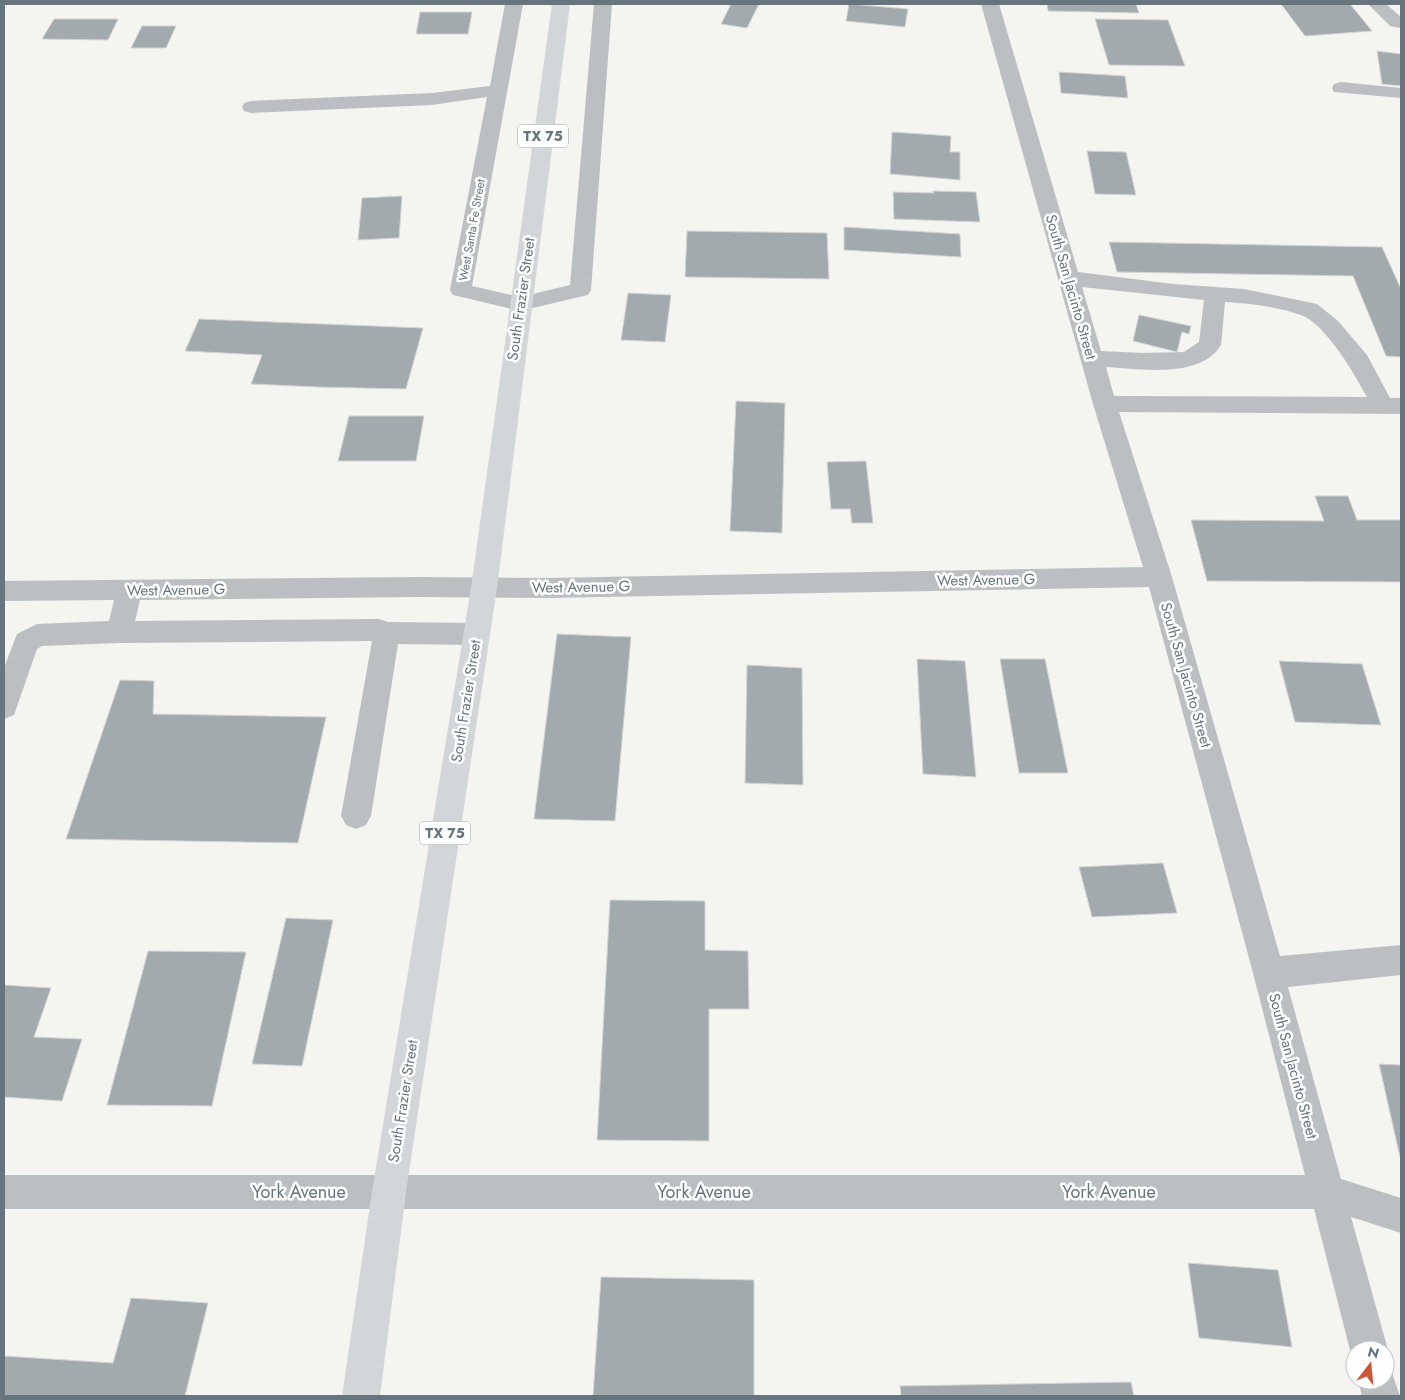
<svg xmlns="http://www.w3.org/2000/svg" width="1405" height="1400" font-family="Jost,sans-serif">
<style>
.building{fill:#a2aaae;stroke:#d5d5d3}
.lines{fill:none;stroke-linecap:round;stroke-linejoin:round}
.minor{fill:#bbbfc2;fill-rule:evenodd}
.major{fill:#d2d6d9;fill-rule:evenodd}
.labels{text-anchor:middle;stroke-width:5;stroke-linejoin:round;paint-order:stroke}
.far-street-label{font-size:12px;fill:#67757e;stroke:#fff}
.shield{fill:#fff;stroke:#959ea5;stroke-width:1}
.shield-label{font-size:14px;font-weight:bold;fill:#67757e}
.street-label{font-size:15px;fill:#67757e;stroke:#fff}
.near-street-label{font-size:18px;fill:#67757e;stroke:#fff}
</style>
<rect width="100%" height="100%" fill="#f4f4f0"/>
<path class="building" d="M731,4H759L747,28L721,24Z
M849,4L908,9L905,27L846,21Z
M1047,4H1136L1139,13L1048,11Z
M1281,4H1350L1372,31L1305,36Z
M420,12H472L468,34H416Z
M54,19H118L108,40L42,39Z
M1095,19L1168,20L1185,66L1109,65Z
M142,26H176L166,48H131Z
M1377,51L1401,54V86L1382,84Z
M1059,72L1125,76L1128,98L1061,93Z
M892,132L951,136L950,152H960V180L890,174Z
M1087,151L1126,152L1136,195L1095,194Z
M933,191L976,192L980,222L894,219L893,192L934,193Z
M402,196L399,238L358,240L362,198Z
M844,227L960,234L961,257L844,250Z
M687,231L827,233L829,279L685,277Z
M1109,242L1382,247L1401,289V357L1386,356L1353,276L1117,272Z
M628,293L671,295L665,342L621,340Z
M1139,315L1191,326L1189,334L1182,332L1177,352L1133,341Z
M199,319L423,328L406,389L318,387L251,384L262,355L185,351Z
M736,401L785,403L782,533L730,531Z
M349,416H424L416,461H338Z
M866,461L873,523H852L850,509H831L827,462Z
M1315,496H1348L1357,520H1401V582L1207,581L1191,520L1324,521Z
M557,634L631,637L615,821L534,819Z
M917,659L965,661L976,777L923,774Z
M1000,659H1045L1068,773H1019Z
M1279,661L1362,664L1381,725L1295,722Z
M747,665L802,668L803,785L745,783Z
M120,680L154,681L153,714L326,717L298,843L66,839Z
M1163,863L1177,913L1092,917L1079,867Z
M610,900L705,901V950L748,951L749,1009H709V1141L597,1140Z
M286,918L333,920L302,1066L252,1064Z
M148,951L246,952L212,1106L107,1105Z
M4,985L51,988L34,1037L82,1039L62,1101L4,1097Z
M1379,1064L1401,1065V1157H1400Z
M1188,1263L1278,1270L1292,1347L1199,1338Z
M601,1277L754,1280V1396H593Z
M131,1298L208,1303L185,1396H4V1356L113,1363Z
M1131,1382L1134,1396H901L900,1386Z"/>
<g class="lines">
<path class="minor" d="M505,4H523L472,286L520,297L570,285L594,4H612L591,290L588,295L520,311L453,295L450,290L487,97L432,105L251,113L244,111L242,107L244,103L251,101L432,93L490,86Z
M981,4H999L1078,272L1173,284L1244,289L1317,304L1338,321L1367,355L1390,398H1401V414H1399L1119,412L1172,577L1280,956L1401,945V975L1288,987L1341,1179L1401,1198V1233L1351,1217L1388,1350L1385,1356V1350H1355V1361L1350,1350L1314,1209H4V1175H1305L1253,973L1149,587L548,598L419,597L140,600L135,621L379,619L388,622L476,623L485,626L489,634L485,642L476,645L398,644L371,816L366,825L356,829L346,825L341,816L372,641L119,643L42,646L37,649L14,715L4,719V668L17,634L37,624L109,621L114,600L4,601V581L419,577L548,578L1143,567L1093,404ZM1082,287L1204,300L1199,342L1184,352L1143,353L1101,351ZM1225,302C1248,303 1279,307 1301,315C1325,323 1355,375 1367,397L1114,396L1106,367C1140,369 1201,379 1221,345Z
M1368,4H1386L1401,17V28L1390,26Z
M1341,82L1401,88V98L1334,92L1332,88L1334,84Z
M1385,1365L1390,1367L1400,1396H1362L1358,1380H1385Z"/>
<path class="major" d="M552,4H570L497,588L406,1192L380,1396H342L372,1192L471,588Z"/>
</g>
<g class="labels">
<g class="far-street-label">
<text transform="translate(472 230) rotate(-80)" y="4">West Santa Fe Street</text>
</g>
<g class="shield">
<rect x="518" y="124.5" width="50" height="23" rx="4"/>
<rect x="420" y="821.5" width="50" height="23" rx="4"/>
</g>
<g class="shield-label">
<text x="543" y="141">TX 75</text>
<text x="445" y="838">TX 75</text>
</g>
<g class="street-label">
<text transform="translate(1071 287) rotate(74)" y="5">South San Jacinto Street</text>
<text transform="translate(521 299) rotate(-82)" y="5">South Frazier Street</text>
<text transform="translate(986 580) rotate(-1)" y="5">West Avenue G</text>
<text transform="translate(581 587) rotate(-1)" y="5">West Avenue G</text>
<text transform="translate(176 590) rotate(-1)" y="5">West Avenue G</text>
<text transform="translate(1186 675) rotate(74)" y="5">South San Jacinto Street</text>
<text transform="translate(466 701) rotate(-81)" y="5">South Frazier Street</text>
<text transform="translate(1293 1066) rotate(75)" y="5">South San Jacinto Street</text>
<text transform="translate(403 1101) rotate(-81)" y="5">South Frazier Street</text>
</g>
<g class="near-street-label">
<text x="299" y="1198">York Avenue</text>
<text x="704" y="1198">York Avenue</text>
<text x="1109" y="1198">York Avenue</text>
</g>
</g>
<rect width="1405" height="1400" fill="none" stroke="#67757e" stroke-width="10"/>
<g transform="translate(1370 1365) rotate(16)"><circle r="24" fill="#ffffff" stroke="#c2c8cb"/>
<path d="M0-4L9 19L0 12L-9 19Z" fill="#cb5439"/>
<text y="-8" font-size="14" font-weight="bold" text-anchor="middle" fill="#67757e">N</text>
</g>
</svg>
